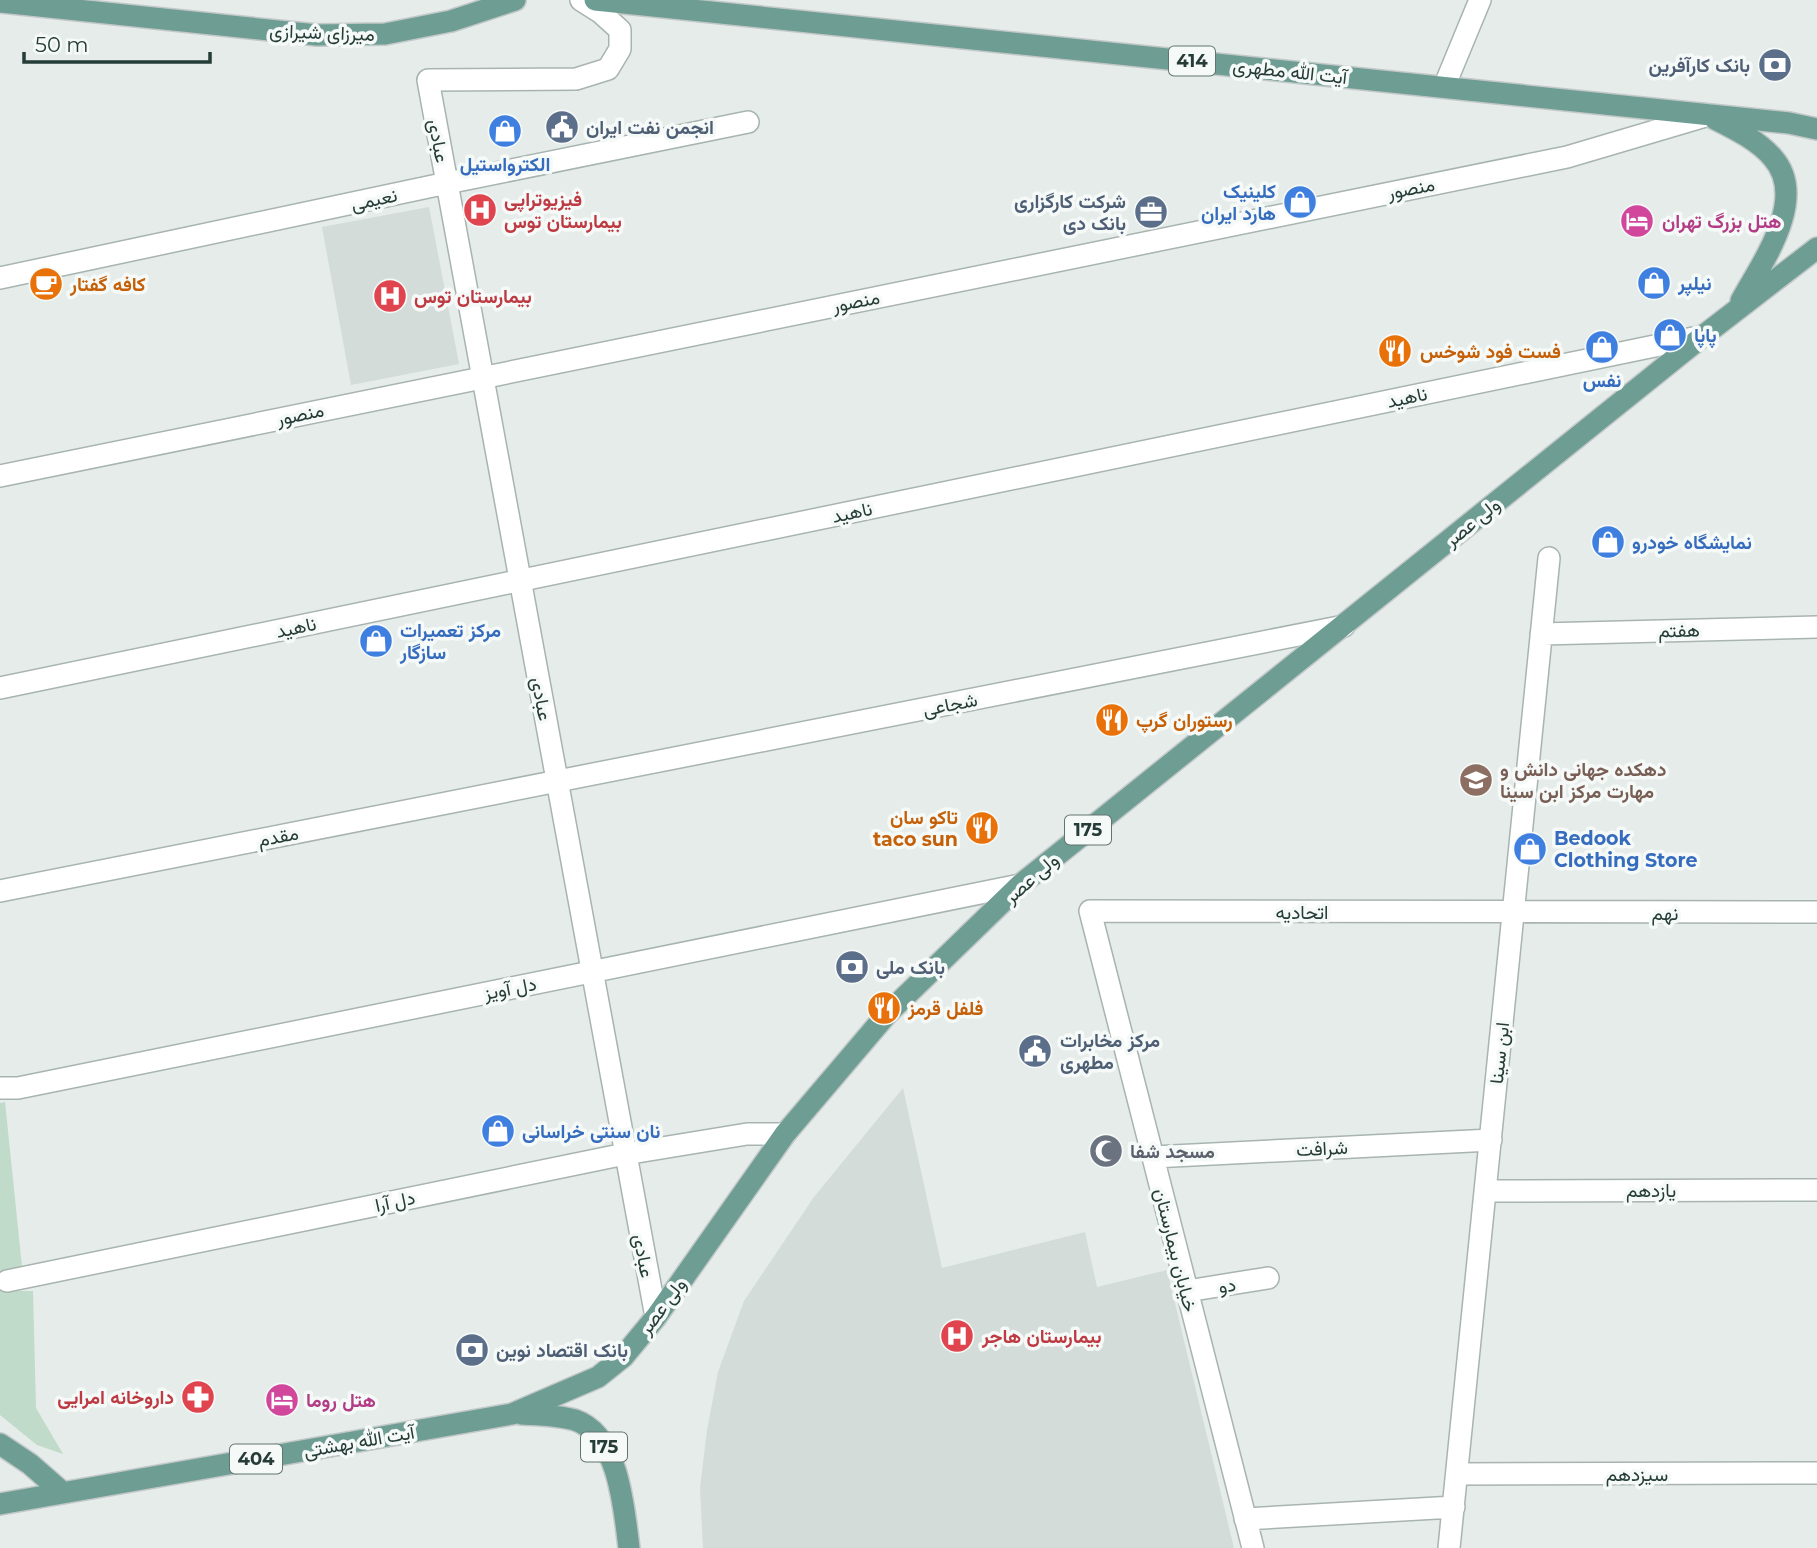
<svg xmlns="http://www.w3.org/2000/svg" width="1817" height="1548" font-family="Montserrat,Vazirmatn,sans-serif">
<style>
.built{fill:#d3dcd8}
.green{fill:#c0dbc9}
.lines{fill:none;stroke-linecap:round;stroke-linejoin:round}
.minor-casing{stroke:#a8b4b0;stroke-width:24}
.major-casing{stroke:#c2c8c7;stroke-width:24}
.minor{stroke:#fff;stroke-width:21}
.major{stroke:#6e9d94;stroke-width:21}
.labels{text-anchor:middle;stroke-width:7;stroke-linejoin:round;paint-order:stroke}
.shield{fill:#f5f9f7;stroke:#637571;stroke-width:2}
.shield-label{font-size:18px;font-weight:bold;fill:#253c37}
.street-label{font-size:19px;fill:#253c37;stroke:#f5f9f7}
.service-label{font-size:19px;font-weight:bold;fill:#4e5e75;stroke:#f5f9f7;text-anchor:start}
.shop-label{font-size:19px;font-weight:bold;fill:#366cbe;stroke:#f5f9f7;text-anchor:start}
.health-label{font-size:19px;font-weight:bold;fill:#be3a42;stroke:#f5f9f7;text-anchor:start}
.hotel-label{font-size:19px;font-weight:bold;fill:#b23c85;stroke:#f5f9f7;text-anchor:start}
.food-label{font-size:19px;font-weight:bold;fill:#c56008;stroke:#f5f9f7;text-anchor:start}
.education-label{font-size:19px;font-weight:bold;fill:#785e54;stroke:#f5f9f7;text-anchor:start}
.worship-label{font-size:19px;font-weight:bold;fill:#5b616d;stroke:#f5f9f7;text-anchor:start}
</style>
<rect width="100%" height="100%" fill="#e5ece9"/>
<path class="built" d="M429,207L459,364L351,385L322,227Z
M903,1088L942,1268L1085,1232L1097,1287L1167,1270L1234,1548H703L700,1488L707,1430L718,1372L744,1301L814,1197Z"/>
<path class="green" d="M5,1102L22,1267L4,1271L6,1291H33L36,1408L63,1454L37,1445L0,1415V1103Z"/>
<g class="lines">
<g class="minor-casing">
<path id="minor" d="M581,0L600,12L620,30V49L608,69L576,79L428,80L656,1317
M1444,87L1480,0
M0,278L447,183L748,122
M0,476L1567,157L1709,115
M1541,634L1817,627
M0,688L1703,336
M0,891L1344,626
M0,1088H18L1020,885
M1153,1157L1491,1140
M1485,1191L1817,1190
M7,1281L625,1154L747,1134H785
M1187,1291L1268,1278
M1457,1474L1817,1473
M1245,1519L1454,1507
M1253,1548L1090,911L1817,912
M1449,1548L1549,558"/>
</g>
<g class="major-casing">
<path id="major" d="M595,0L1789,123L1817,129
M0,2L317,35L385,34L451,21L515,0
M1715,119C1735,129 1759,141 1773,158C1809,199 1761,264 1741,301
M521,1414C539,1415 558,1415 575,1420C619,1435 624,1509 629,1548
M0,1444L30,1464L62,1492
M0,1504L512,1414L598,1377L623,1357L656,1317L785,1134L887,1014L1020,885L1703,336L1817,248"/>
</g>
<use href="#minor" class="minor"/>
<use href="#major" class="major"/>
</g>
<defs>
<g id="bank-disc" transform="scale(1.75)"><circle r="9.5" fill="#5c6f8a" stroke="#f5f9f7"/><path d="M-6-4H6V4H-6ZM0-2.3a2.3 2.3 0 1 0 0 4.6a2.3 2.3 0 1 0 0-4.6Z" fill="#fff"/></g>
<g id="civic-disc" transform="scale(1.75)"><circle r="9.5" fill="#5c6f8a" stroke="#f5f9f7"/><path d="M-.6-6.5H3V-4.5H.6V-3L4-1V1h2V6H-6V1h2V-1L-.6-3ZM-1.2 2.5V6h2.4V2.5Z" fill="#fff"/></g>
<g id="shop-disc" transform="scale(1.75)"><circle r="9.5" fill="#3f7fe0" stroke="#f5f9f7"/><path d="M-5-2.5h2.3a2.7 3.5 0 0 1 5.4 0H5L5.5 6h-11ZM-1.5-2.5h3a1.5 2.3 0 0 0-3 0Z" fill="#fff"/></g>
<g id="hospital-disc" transform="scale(1.75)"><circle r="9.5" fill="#e0444e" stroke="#f5f9f7"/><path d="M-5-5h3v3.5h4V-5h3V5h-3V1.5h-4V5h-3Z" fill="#fff"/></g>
<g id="office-disc" transform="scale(1.75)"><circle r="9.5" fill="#5c6f8a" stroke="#f5f9f7"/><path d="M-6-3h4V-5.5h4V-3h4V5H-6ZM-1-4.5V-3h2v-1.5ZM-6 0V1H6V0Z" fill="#fff"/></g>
<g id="hotel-disc" transform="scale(1.75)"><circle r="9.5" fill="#d1479c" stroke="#f5f9f7"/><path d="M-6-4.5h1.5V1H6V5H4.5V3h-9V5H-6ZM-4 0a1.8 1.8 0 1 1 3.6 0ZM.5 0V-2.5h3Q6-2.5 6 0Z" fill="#fff"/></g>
<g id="cafe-disc" transform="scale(1.75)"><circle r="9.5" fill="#e8710a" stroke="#f5f9f7"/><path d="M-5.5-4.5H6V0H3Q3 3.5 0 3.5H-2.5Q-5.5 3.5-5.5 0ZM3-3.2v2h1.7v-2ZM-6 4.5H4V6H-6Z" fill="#fff"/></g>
<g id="restaurant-disc" transform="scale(1.75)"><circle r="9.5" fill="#e8710a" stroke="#f5f9f7"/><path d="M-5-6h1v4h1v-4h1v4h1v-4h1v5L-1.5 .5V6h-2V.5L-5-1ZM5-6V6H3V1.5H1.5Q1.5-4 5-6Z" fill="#fff"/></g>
<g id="school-disc" transform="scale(1.75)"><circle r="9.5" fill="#8d6e63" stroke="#f5f9f7"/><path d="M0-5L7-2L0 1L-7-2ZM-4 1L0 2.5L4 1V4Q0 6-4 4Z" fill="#fff"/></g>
<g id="mosque-disc" transform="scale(1.75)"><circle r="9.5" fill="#6b7280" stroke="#f5f9f7"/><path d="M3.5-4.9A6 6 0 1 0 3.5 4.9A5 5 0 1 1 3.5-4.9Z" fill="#fff"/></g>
<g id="pharmacy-disc" transform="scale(1.75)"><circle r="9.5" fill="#e0444e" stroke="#f5f9f7"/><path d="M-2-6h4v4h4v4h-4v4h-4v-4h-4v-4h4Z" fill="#fff"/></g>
</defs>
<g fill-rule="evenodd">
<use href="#bank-disc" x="1775" y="65"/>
<use href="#civic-disc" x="562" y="127"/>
<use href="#shop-disc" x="505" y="131"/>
<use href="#shop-disc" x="1300" y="202"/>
<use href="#hospital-disc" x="480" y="210"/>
<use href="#office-disc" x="1151" y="212"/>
<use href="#hotel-disc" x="1637" y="221"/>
<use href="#shop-disc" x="1654" y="283"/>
<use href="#cafe-disc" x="46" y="284"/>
<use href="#hospital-disc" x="390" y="296"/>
<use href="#shop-disc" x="1670" y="335"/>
<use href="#shop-disc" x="1602" y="347"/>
<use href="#restaurant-disc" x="1395" y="351"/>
<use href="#shop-disc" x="1608" y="542"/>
<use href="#shop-disc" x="376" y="641"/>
<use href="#restaurant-disc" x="1112" y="720"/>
<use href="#school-disc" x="1476" y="780"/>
<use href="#restaurant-disc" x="982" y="828"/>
<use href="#shop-disc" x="1530" y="849"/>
<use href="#bank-disc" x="852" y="967"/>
<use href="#restaurant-disc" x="884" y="1008"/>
<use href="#civic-disc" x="1035" y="1051"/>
<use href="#shop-disc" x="498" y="1131"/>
<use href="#mosque-disc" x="1106" y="1151"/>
<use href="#hospital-disc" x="957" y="1336"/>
<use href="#bank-disc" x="472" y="1350"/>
<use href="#pharmacy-disc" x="198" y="1397"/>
<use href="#hotel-disc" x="282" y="1400"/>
</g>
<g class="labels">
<g class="shield">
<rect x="1169" y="46.5" width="46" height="29" rx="5"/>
<rect x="1065" y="815.5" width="46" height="29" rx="5"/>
<rect x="581" y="1432.5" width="46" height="29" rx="5"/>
<rect x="230" y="1444.5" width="52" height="29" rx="5"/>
</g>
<g class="shield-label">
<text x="1192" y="67">414</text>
<text x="1088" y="836">175</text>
<text x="604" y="1453">175</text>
<text x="256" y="1465">404</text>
</g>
<g class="street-label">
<text transform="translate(322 32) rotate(2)" y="7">میرزای شیرازی</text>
<text transform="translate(1290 71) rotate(6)" y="7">آیت الله مطهری</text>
<text transform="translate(439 141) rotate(80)" y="7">عبادی</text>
<text transform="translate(1411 188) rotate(-11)" y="7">منصور</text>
<text transform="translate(374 199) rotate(-12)" y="7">نعیمی</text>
<text transform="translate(856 301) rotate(-11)" y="7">منصور</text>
<text transform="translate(1407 397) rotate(-12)" y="7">ناهید</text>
<text transform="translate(300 414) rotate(-12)" y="7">منصور</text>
<text transform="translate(852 512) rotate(-12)" y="7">ناهید</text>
<text transform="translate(1472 522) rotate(-39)" y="7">ولی عصر</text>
<text transform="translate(296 627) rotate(-12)" y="7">ناهید</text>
<text transform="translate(1679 630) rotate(-1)" y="7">هفتم</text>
<text transform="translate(542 699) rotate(80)" y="7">عبادی</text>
<text transform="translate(950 704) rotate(-11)" y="7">شجاعی</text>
<text transform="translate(278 836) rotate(-11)" y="7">مقدم</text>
<text transform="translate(1031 878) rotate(-41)" y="7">ولی عصر</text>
<text x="1302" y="919">اتحادیه</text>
<text x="1665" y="920">نهم</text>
<text transform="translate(510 988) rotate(-11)" y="7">دل آویز</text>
<text transform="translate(1499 1053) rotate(-84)" y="7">ابن سینا</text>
<text transform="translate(1322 1148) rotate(-3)" y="7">شرافت</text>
<text x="1651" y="1197">یازدهم</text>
<text transform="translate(395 1201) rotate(-12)" y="7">دل آرا</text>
<text transform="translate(1176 1250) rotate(76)" y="7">خیابان بیمارستان</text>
<text transform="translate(644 1256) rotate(80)" y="7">عبادی</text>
<text transform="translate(1227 1285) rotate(-9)" y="7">دو</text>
<text transform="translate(662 1306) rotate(-53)" y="7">ولی عصر</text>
<text transform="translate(359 1441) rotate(-10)" y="7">آیت الله بهشتی</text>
<text x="1637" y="1481">سیزدهم</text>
</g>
<g class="service-label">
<text x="1750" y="72" text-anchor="end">بانک کارآفرین</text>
<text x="586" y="134">انجمن نفت ایران</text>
<text x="1126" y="208" text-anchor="end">شرکت کارگزاری<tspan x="1126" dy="22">بانک دی</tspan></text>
<text x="876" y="974">بانک ملی</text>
<text x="1060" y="1047">مرکز مخابرات<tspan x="1060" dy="22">مطهری</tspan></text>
<text x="496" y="1357">بانک اقتصاد نوین</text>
</g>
<g class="shop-label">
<text x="505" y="171" text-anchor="middle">الکترواستیل</text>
<text x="1276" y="198" text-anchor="end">کلینیک<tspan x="1276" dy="22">هارد ایران</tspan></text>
<text x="1678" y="290">نیلپر</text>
<text x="1694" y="342">پاپا</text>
<text x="1602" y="387" text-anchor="middle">نفس</text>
<text x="1632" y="549">نمایشگاه خودرو</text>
<text x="400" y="637">مرکز تعمیرات<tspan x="400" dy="22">سازگار</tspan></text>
<text x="1554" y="845">Bedook<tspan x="1554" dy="22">Clothing Store</tspan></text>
<text x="522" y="1138">نان سنتی خراسانی</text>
</g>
<g class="health-label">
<text x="504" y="206">فیزیوتراپی<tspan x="504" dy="22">بیمارستان توس</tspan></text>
<text x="414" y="303">بیمارستان توس</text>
<text x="982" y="1343">بیمارستان هاجر</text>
<text x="174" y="1404" text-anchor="end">داروخانه امرایی</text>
</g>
<g class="hotel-label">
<text x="1662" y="228">هتل بزرگ تهران</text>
<text x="306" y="1407">هتل روما</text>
</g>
<g class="food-label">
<text x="70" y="291">کافه گفتار</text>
<text x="1420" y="358">فست فود شوخس</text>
<text x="1136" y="727">رستوران گرپ</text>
<text x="958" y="824" text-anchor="end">تاکو سان<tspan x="958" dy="22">taco sun</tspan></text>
<text x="908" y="1015">فلفل‌ قرمز</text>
</g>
<g class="education-label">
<text x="1500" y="776">دهکده جهانی دانش و<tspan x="1500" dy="22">مهارت مرکز ابن سینا</tspan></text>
</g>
<g class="worship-label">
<text x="1130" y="1158">مسجد شفا</text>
</g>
</g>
<path d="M24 52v10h186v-10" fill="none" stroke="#253c37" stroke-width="3.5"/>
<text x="35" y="52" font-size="21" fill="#253c37" stroke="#f5f9f7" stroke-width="5" paint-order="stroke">50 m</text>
</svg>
